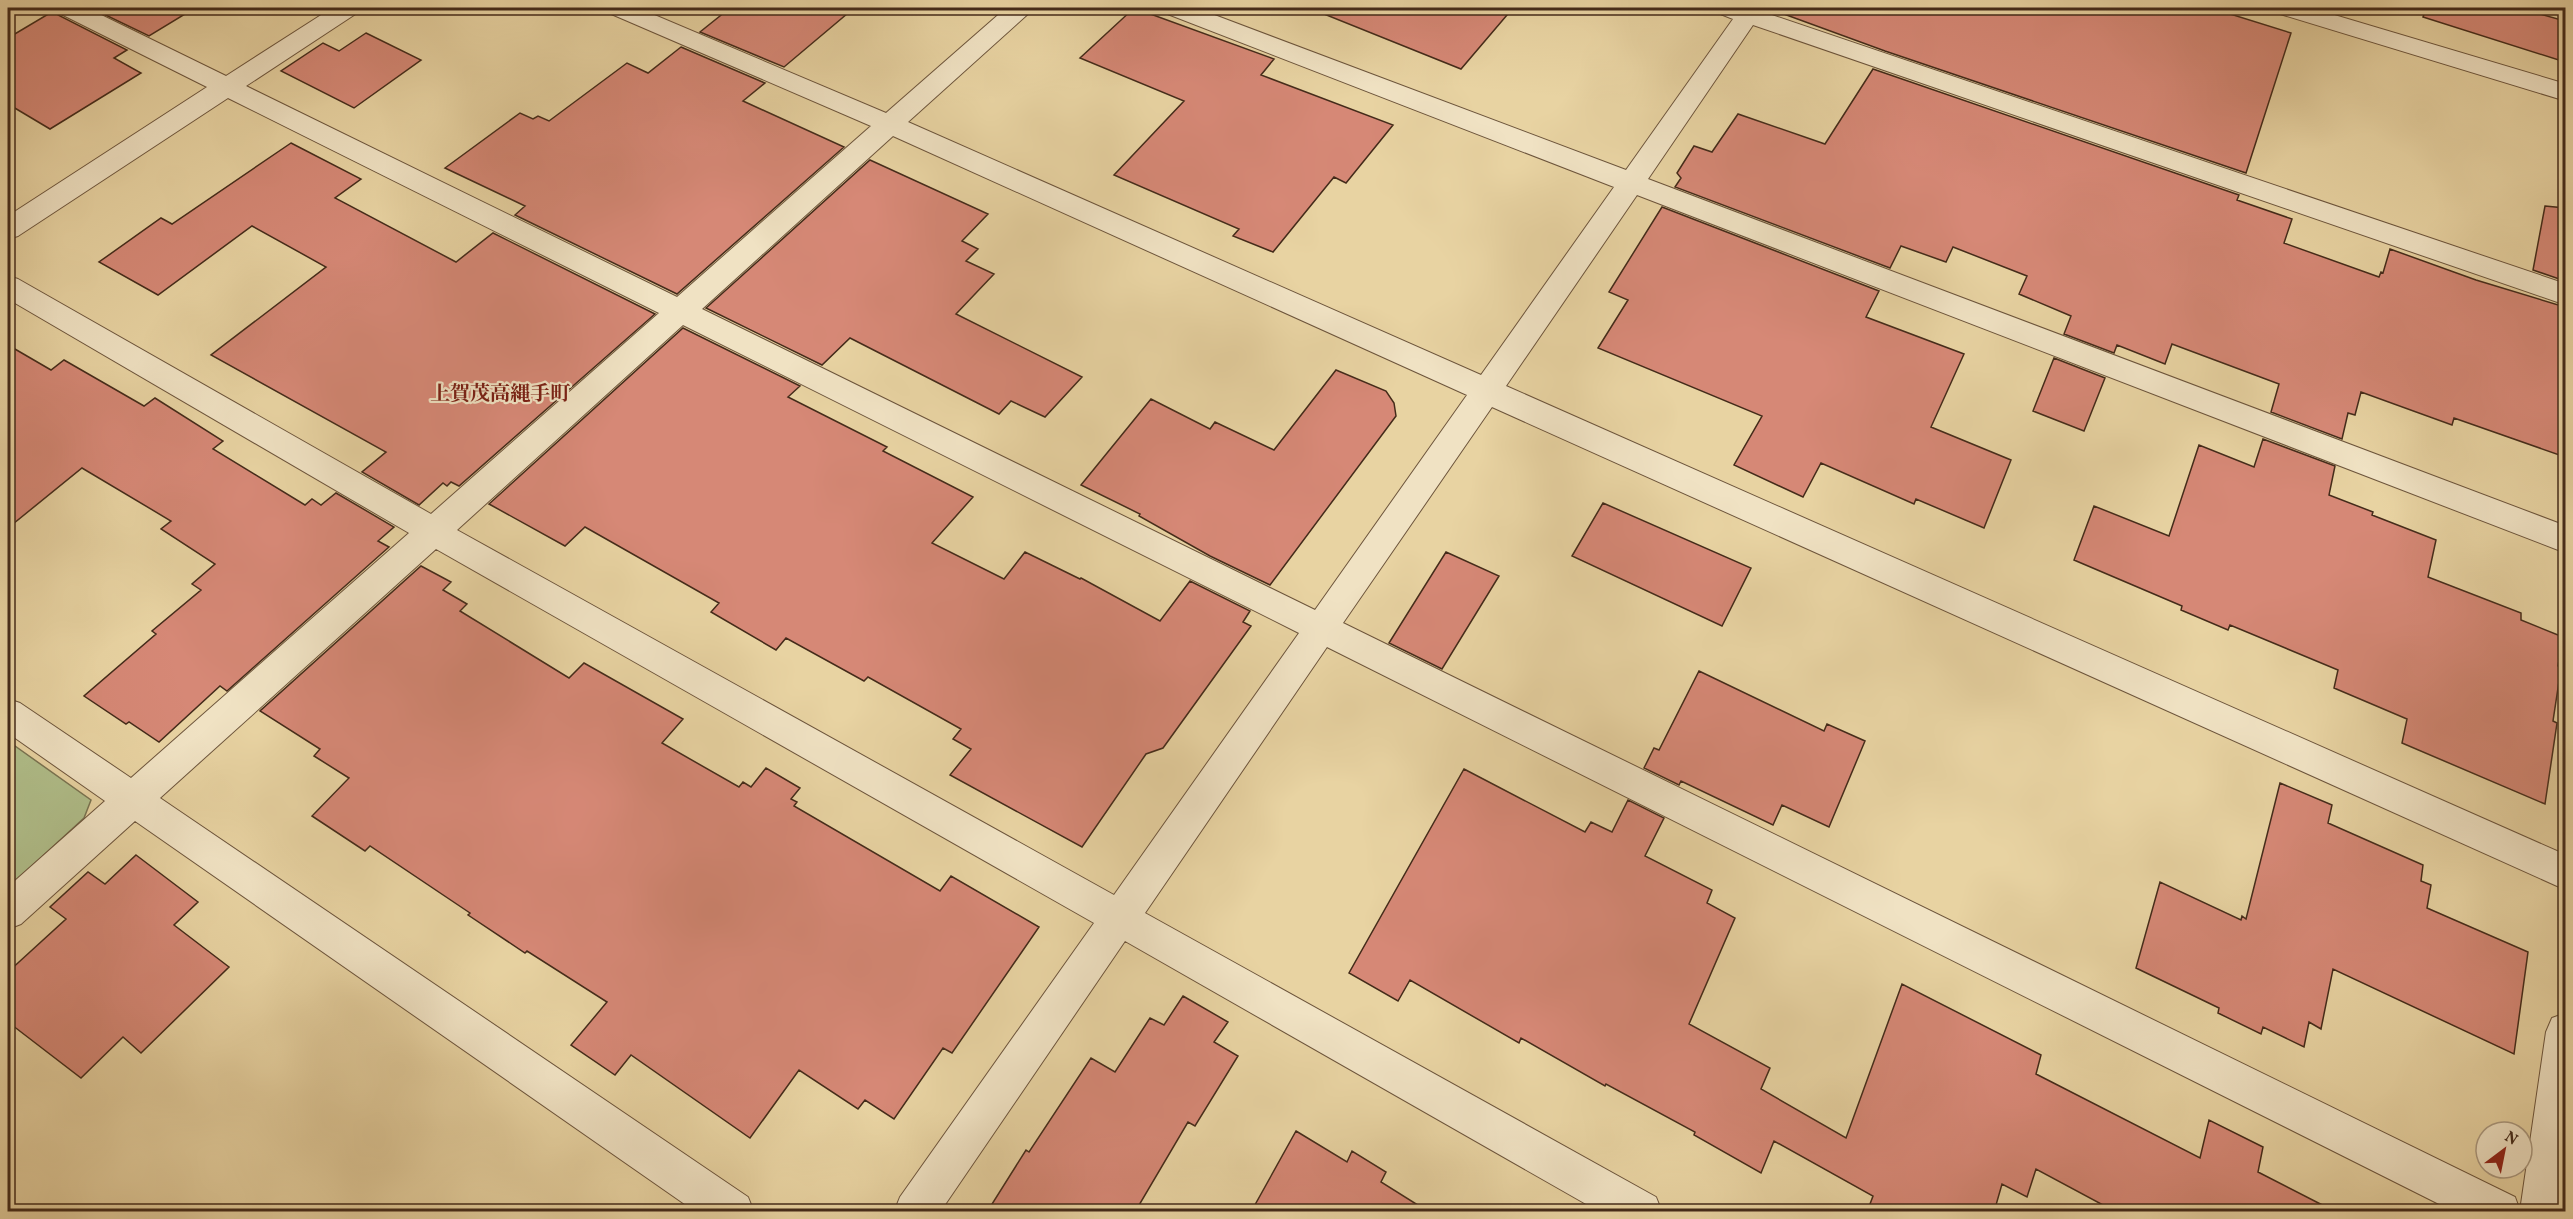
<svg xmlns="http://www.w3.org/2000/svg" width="2573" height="1219" font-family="Vollkorn,'Noto Serif JP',serif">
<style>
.green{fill:#b0be8a;stroke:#7a7452;stroke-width:1.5}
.building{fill:#d68876;stroke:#442b1a;stroke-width:1.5}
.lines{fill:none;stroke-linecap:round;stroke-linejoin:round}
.minor-casing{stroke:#6d553c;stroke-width:2}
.minor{fill:#f0e2c3;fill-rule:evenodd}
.labels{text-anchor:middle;stroke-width:4.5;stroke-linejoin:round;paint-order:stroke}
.neighbourhood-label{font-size:20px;font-weight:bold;fill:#7a1f14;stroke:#f0e2c3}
</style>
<rect width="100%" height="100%" fill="#e8d3a2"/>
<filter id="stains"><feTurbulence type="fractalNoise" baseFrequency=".00333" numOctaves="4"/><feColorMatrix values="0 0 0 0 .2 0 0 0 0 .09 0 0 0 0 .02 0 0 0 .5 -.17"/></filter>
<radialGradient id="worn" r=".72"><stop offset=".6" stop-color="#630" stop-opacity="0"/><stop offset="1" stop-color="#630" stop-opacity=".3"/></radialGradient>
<path class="green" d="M8,741L91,800L84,818L8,888Z"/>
<path class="building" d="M91,8H195L149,36Z
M730,8H854L784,67L700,32Z
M1134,8L1274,59L1261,75L1393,125L1346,183L1334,177L1273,252L1233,236L1239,229L1114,175L1184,101L1080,58Z
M1314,8H1513L1461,69L1314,10Z
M1782,8H2211L2291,33L2246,173L1885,51L1781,13Z
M2426,8H2519L2565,21V62L2423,17Z
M55,10L58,15L127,50L114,58L141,73L50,129L8,104V38Z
M366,33L421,60L354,108L281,71L323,43L339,51Z
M681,47L765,83L743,101L844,147L677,294L515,215L525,206L445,168L520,113L533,119L538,116L549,121L627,63L648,73Z
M1873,69L2239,195L2237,200L2292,219L2284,243L2379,277L2381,272L2383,273L2390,249L2476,280L2565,307V457L2454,418L2452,425L2361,392L2355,415L2348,413L2342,439L2271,412L2279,384L2172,344L2165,364L2117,345L2114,353L2064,334L2071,316L2019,294L2027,276L1953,247L1946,262L1901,246L1890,268L1675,187L1681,178L1677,173L1694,146L1712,152L1738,114L1825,144Z
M291,143L361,179L335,198L456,262L493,233L655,314L459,486L451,482L447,486L443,483L419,505L362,472L386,452L211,355L326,267L252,226L158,295L99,262L161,218L172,224Z
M870,160L988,214L962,241L978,249L966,261L994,274L956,314L1082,377L1045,417L1011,401L999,414L850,338L822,365L706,308Z
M2545,206L2565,208V281L2533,270Z
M1662,207L1879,291L1866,317L1964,354L1931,427L2011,460L1984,528L1916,499L1914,504L1821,463L1803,497L1734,465L1762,416L1598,348L1628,300L1609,292Z
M683,328L800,386L788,397L887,447L883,451L973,497L932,543L1004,579L1025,552L1080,579L1081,578L1160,621L1190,581L1250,611L1243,622L1251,626L1163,748L1146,754L1082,847L950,775L971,749L953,739L961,729L868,677L864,681L786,638L776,650L711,612L719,603L585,527L565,546L489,504Z
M8,345L51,370L64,360L144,406L155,398L223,441L213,449L305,505L312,499L321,505L336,493L394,527L378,541L389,547L227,691L220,686L159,742L129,722L126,724L84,696L156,634L152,631L201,590L192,584L215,564L161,529L171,521L82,468L8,528Z
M2054,358L2105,378L2084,431L2033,411Z
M1336,370L1386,391L1394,403L1396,416L1270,585L1210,556L1139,516L1140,514L1081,485L1151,399L1210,429L1215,422L1274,450Z
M2263,439L2335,466L2329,495L2373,512L2372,515L2436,540L2428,577L2521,613V620L2563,637L2558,666L2561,668L2553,721L2557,723L2545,804L2402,743L2407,719L2334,688L2338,670L2230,625L2228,630L2181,610L2182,606L2074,560L2094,506L2169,536L2199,445L2254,467Z
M1603,503L1751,568L1722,626L1572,556Z
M1446,552L1499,576L1442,669L1389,643Z
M421,566L451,582L443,590L467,604L460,611L569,678L584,663L683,719L662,743L739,787L743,782L751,787L766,768L800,788L791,799L797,802L794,806L940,891L951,876L1039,927L952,1053L943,1048L894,1119L865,1100L858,1109L799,1070L750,1138L631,1055L615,1075L571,1045L607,1002L527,951L525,953L468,915L470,913L370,846L365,851L312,816L349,778L314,756L320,749L260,711Z
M1699,671L1824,731L1827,724L1865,741L1829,827L1782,805L1773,825L1681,781L1679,785L1644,768L1654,748L1659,750Z
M1464,769L1585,832L1591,822L1612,832L1628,800L1664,818L1645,856L1712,890L1707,903L1735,918L1689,1024L1770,1068L1761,1089L1846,1138L1902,984L2041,1055L2036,1074L2200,1158L2209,1120L2263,1147L2258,1172L2336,1212H2116L2036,1169L2027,1197L2002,1184L1994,1212H1867L1873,1196L1774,1141L1761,1173L1694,1135L1695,1132L1606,1084L1605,1086L1521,1038L1519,1043L1410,980L1398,1001L1349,973Z
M2280,783L2332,805L2328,823L2423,865L2421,881L2431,885L2427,908L2528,952L2514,1054L2333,969L2321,1029L2309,1022L2304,1047L2263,1027L2261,1034L2218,1013L2219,1008L2136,968L2160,882L2241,920L2242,916L2246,919Z
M136,855L198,902L174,925L229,967L141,1053L123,1037L81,1078L8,1022V972L66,919L50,907L88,872L105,884Z
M1183,996L1228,1022L1214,1042L1238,1056L1195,1126L1188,1122L1135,1212H987L1026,1150L1029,1152L1091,1058L1115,1072L1150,1018L1164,1025Z
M1296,1131L1347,1162L1352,1151L1386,1172L1381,1182L1429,1212H1251Z"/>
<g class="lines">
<g class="minor-casing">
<path id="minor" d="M56,8H87L226,76L332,8H360L357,13L246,86L677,297L871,126L609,13L606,8H638L886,113L1006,8H1032L1029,13L908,122L1481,375L1614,187L1165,13L1162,8H1196L1626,170L1733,19L1718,13L1715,8H1765L1763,12L2566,284V305L1753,25L1648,179L2566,526V553L1637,195L1506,386L2566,855V890L1492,407L1343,623L2515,1197L2520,1211L2546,1032L2552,1018L2566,1013V1184L2562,1212H2455L1327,647L1145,913L1656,1197L1662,1212H1600L1125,941L940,1212H894L900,1197L1094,923L436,549L160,798L748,1197L754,1212H696L135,821L21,924L8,929V887L105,801L8,733V699L20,703L131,778L409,533L8,299V276L18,279L431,514L659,313L228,98L18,236L8,239V216L207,87L59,13ZM893,136L1467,395L1315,610L702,309ZM683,325L1299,633L1114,895L457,530Z
M2274,8H2311L2566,84V101L2277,13Z"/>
</g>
<use href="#minor" class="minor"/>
</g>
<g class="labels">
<g class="neighbourhood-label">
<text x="500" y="400">上賀茂高縄手町</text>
</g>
</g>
<rect width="2573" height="1219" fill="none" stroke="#e8d3a2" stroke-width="30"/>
<rect x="9" y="9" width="2555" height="1201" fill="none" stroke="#442b1a" stroke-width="3"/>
<rect x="15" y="15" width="2543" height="1189" fill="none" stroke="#442b1a" stroke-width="1.5"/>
<g transform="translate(2504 1150) rotate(32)"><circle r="28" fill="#f0e2c3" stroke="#ab997f" stroke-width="1.5"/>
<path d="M0-4.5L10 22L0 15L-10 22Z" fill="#8f2418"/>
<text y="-9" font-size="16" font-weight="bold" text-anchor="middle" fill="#442b1a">N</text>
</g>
<rect width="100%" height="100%" filter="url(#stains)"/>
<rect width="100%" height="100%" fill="url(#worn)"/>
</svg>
